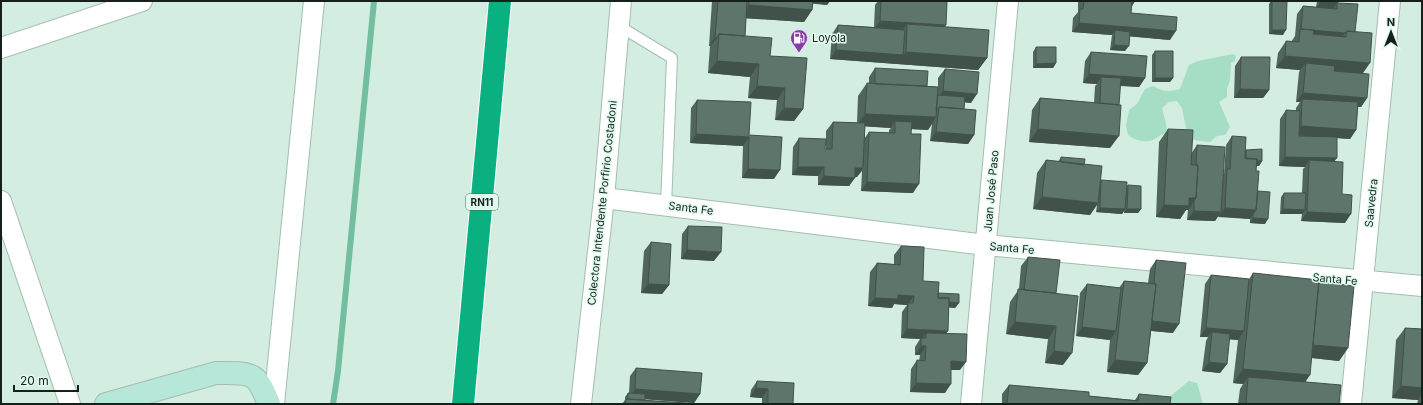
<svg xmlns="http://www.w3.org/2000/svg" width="1423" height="405" font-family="Inter,sans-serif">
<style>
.green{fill:#a5dec4}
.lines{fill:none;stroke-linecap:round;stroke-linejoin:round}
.stream{stroke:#72be9e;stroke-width:6}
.lane-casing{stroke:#a4bdb1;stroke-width:12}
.street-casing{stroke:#a4bdb1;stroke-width:22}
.secondary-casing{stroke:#a4bdb1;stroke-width:24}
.highway-casing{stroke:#fff;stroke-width:24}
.lane{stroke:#fff;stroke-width:10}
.street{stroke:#fff;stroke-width:20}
.secondary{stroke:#b6e7d9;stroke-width:22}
.highway{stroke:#0ab080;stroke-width:22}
.wall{fill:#50655b;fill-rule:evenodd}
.shaded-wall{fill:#41524a}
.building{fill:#5d756a;stroke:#41524a}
.labels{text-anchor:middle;stroke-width:3;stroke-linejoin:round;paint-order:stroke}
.shield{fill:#e0fbee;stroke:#53625a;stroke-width:1}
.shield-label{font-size:10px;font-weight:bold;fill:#16201b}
.poi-label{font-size:11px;fill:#16201b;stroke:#e0fbee;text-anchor:start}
.street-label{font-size:11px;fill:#16201b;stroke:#e0fbee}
</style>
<rect width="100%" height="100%" fill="#d3ede0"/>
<path class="green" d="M1233,54L1236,56L1235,61L1231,63L1230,80L1227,89V97L1219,102L1230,127L1225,135L1217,136L1210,142L1193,140L1187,133L1182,108L1177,101L1169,102L1162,108C1164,117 1167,124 1167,133C1159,135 1159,137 1153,140C1145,143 1134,140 1128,135L1126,126L1129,110L1137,104L1145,89L1153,86C1163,92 1169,92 1180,89L1189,65L1198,61Z
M1189,381L1197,383L1203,404H1165L1168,398Z"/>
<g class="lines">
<path class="stream" d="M333,404L338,371L374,1"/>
<g class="lane-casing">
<path id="lane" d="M619,26L672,58L666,205"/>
</g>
<g class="street-casing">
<path id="street" d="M1,48L142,1
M604,198L986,245L1422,286
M1,201L70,404
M274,404L314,1
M581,404L604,198L621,1
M971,404L1008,1
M1351,404L1390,1"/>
</g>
<g class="secondary-casing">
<path id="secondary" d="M106,404L216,373C226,373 245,372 253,377C260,381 266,397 269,404"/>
</g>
<g class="highway-casing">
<path id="highway" d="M463,404L500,1"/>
</g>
<use href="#lane" class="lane"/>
<use href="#street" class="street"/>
<use href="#secondary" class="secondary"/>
<use href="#highway" class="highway"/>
</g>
<path class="wall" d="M712,1H830L827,5L813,3L812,10L804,22L746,18L745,36L770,56L803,109L794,121L775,120L777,100L748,98L750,77L708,73L710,46H709Z
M878,1H947L945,27L987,58L978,70L830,59L832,34L838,25L874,27L875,5Z
M1078,1H1135L1132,6L1131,13L1170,40L1129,36L1125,51L1110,50L1112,35L1072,32L1073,18L1078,12Z
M1271,1H1287L1283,35L1269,34V4Z
M1317,1H1339L1338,3L1355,32L1367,98L1361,107H1358L1356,130L1350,139L1337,138L1335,161L1342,194L1345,223L1301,221L1302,214H1280L1281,197L1284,193H1302L1303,169L1305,167L1279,166L1280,119L1286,110L1296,111V108L1300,102H1296L1299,72L1300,70L1276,68L1278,53L1286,41L1291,42L1295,36L1297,14L1303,6L1316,7Z
M1036,47L1056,63L1053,68H1033V52Z
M1155,51L1173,78L1170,82H1152V55Z
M1091,52L1145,78L1139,87L1120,86L1110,148L1029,142L1032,110L1040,98L1094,103L1095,86L1097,84L1083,83L1085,61Z
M1241,57L1269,90L1263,98H1234L1235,66Z
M875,68L927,86L938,87V78L945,69L971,103L965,102L964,109L974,135L968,144L930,141L932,124L928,130L911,129L913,193L861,191L862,171L857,177H855L849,186L818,185V176L792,175L793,147L799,138L826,149V131L833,122L857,123L858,96L867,83L869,84V77ZM865,126L891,128L889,130V133L869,132L864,139Z
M697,100L749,135L774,179L742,178L743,146L690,143L691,108Z
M1168,129L1191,154L1197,145L1223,175L1224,174L1226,145L1232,136L1245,150L1262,161L1259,166H1256V171L1258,191L1265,224L1250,223V219L1218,216L1215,221L1187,220L1188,210H1186L1180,219L1156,217L1159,142Z
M1061,157L1084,165L1101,181L1126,187L1128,185L1141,209L1138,213H1124V211L1122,214L1096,212L1097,205L1090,215L1033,209L1037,173L1046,160L1058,162Z
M688,226L714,261L681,259L682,234Z
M651,242L669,285L662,294L641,293L644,251Z
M901,246L923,281L938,293L959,303L955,308L949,307L946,333L960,370H951L945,393L910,392L911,369L917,360L919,361L920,355H915V347L920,339L901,338L902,312L907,305L894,304L892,308L868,306L870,272L877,263L894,264V255Z
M1028,257L1056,293L1063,365L1045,363L1048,339L1006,334L1010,302L1019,289L1021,266Z
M1156,260L1173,333L1151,331L1147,363L1138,375L1107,372L1110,340L1076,336L1080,293L1087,284L1119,288L1124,281L1148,283L1150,269Z
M1253,273L1319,282L1348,348L1339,361L1312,358L1305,382L1339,404H1238L1240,389L1243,384L1233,383L1238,340L1229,339L1227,364L1220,373L1202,371L1206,341L1208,337H1200L1205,284L1211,275L1249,279Z
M1405,328L1422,329V404H1417L1418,400L1392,398L1396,340Z
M636,368L700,394L694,403L645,399V400L686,404H622L625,400V397L628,393H629L630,376Z
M757,381L793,404H762V398L750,397L751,390Z
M1009,385L1089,396L1135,400L1139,394L1170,404H1002V394Z"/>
<path class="shaded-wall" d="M806,1H830L827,5L805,3Z
M1130,1H1135L1132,6Z
M1321,1H1339L1337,4V3L1333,9L1316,8Z
M749,5L812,10L804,22L741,18Z
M880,21L946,25L939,34L907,24L902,32L874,30Z
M1079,23L1176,31L1170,40L1114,35L1115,30L1112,35L1072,32Z
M1301,29L1345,33L1339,42L1299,38Z
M1272,30H1286L1283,35L1269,34Z
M715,37L717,38L710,46H709Z
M1114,45L1129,46L1125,51L1110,50Z
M836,50L903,55L906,52L987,58L978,70L830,59Z
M1285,56L1370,63L1361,76L1305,71L1306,63L1300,70L1276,68Z
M717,61L759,64L750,77L708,73Z
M1056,63L1053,68H1033L1036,64Z
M1089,74L1145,78L1139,87L1101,84V77L1097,84L1083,83Z
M1155,78H1173L1170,82H1152Z
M757,86L785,88L777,100L748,98Z
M1240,89L1269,90L1263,98H1234Z
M943,91L977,94L971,103L937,100L938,98Z
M1303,93L1367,98L1361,107L1302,102V99L1300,102H1296Z
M784,108L803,109L794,121L775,120Z
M865,114L936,117L928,130L895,128V121L891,128L857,126Z
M1301,126L1356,130L1350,139L1295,135Z
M1038,129L1119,136L1110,148L1029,142Z
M936,132L974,135L968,144L930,141Z
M696,134L749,137L743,146L690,143Z
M1285,157L1337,158L1330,167L1309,160L1305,167L1279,166Z
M1246,161H1262L1259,166H1243Z
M798,167H824L818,176L792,175Z
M855,168H863L857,177H849Z
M748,169L780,170L774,179L742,178Z
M824,176L855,178L849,186L818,185Z
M867,182L919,184L913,193L861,191Z
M1042,197L1098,203L1090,215L1033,209Z
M1189,198H1196L1188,210H1186L1180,219L1156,217L1164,205Z
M1100,208L1125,209L1122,214L1096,212Z
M1225,208L1256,210L1250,219L1218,217Z
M1127,209H1141L1138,213H1124Z
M1283,209L1305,210L1302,214H1280Z
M1194,211L1221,212L1215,221L1187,220Z
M1307,212L1351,214L1345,223L1301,221Z
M1253,218L1268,219L1265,224L1250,223Z
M687,250L721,252L714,261L681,259Z
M648,284L669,285L662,294L641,293Z
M898,295L914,296L907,305L894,304L892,308L868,306L875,298Z
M935,301L959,303L955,308L932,306Z
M1150,321L1179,324L1173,333L1143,330Z
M1015,322L1056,326L1048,339L1006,334Z
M1082,327L1116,331L1110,340L1076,336Z
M1206,328L1244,331L1238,340L1211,338L1212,332L1208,337H1200Z
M907,329L948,331L941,340L926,338V333L921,339L901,338Z
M1311,345L1348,348L1339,361L1303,357Z
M921,346H926L920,355H915Z
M1054,351L1072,353L1063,365L1045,363Z
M1115,360L1147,363L1138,375L1107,372Z
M951,361L966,362L960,370H945Z
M1209,362L1227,364L1220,373L1202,371Z
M1243,369L1310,375L1300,390L1248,377L1243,384L1233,383Z
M916,383L951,384L945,393L910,392Z
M1401,386L1422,388V394L1418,400L1392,398Z
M756,388L768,389L762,398L750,397Z
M635,389L700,394L694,403L629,398Z"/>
<path class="building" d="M718,1H747L745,36L719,34L717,38L715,37Z
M749,1H813L812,10L749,5Z
M881,1H947L946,25L880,21Z
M1084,1H1132L1131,13L1177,17L1176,31L1079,23L1080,9H1083Z
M1272,1H1287L1286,30H1272Z
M1337,3L1358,4L1355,32L1347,31L1345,33L1301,29L1303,6L1337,9Z
M907,24L989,30L987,58L906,52Z
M838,25L905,30L903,55L836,50Z
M1300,29L1314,30L1313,34L1346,37L1347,31L1372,33L1370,63L1285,56L1286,41L1299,42Z
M1115,30L1130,32L1129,46L1114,45Z
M719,34L772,38L770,56L807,58L803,109L784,108L785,88L757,86L759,64L717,61Z
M1036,47H1056V63L1036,64Z
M1155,51H1173V78H1155Z
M1091,52L1147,56L1145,78L1089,74Z
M1241,57H1270L1269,90L1240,89Z
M1306,63L1335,66L1334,71L1369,74L1367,98L1303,93Z
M875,68L928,71L927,86L875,84Z
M945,69L979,72L977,94L943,91Z
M1101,77L1121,78L1119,105L1100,103Z
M867,83L938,87L936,117L865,114Z
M938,95L965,97L964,109L939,107L936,110Z
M1040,98L1121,105L1119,136L1038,129Z
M1302,99L1358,102L1356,130L1301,126Z
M697,100L751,102L749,135L782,137L780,170L748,169L749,137L696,134Z
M939,107L976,110L974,135L936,132Z
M1286,110L1300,111L1299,136L1337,137V158L1285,157Z
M895,121L912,122L911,134H921L919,184L867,182L869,132L895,133Z
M833,122L865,123L863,168H855V178L824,176V167H798L799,138L826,139L825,149H832Z
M1168,129L1193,130L1191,165H1198L1196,198H1189V206L1164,205Z
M1232,136L1246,137L1245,158L1257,159L1256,171H1259L1256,210L1225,208L1227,169H1230Z
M1197,145L1225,147L1221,212L1194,211V201L1196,198L1198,165H1196Z
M1262,149V161H1257V159H1246V150Z
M1061,157L1085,159L1084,165L1061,162Z
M1046,160L1102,166L1098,203L1042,197Z
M1309,160L1343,162L1342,194L1352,195L1351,214L1307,212Z
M1101,180L1127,182L1125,209L1100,208Z
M1128,185L1141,186V209H1127Z
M1258,191L1270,192L1268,219L1253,218V214L1256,210Z
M1284,193H1306L1305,210L1283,209Z
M688,226L722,227L721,252L687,250Z
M651,242L671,244L669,285L648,284Z
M901,246L924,247L923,281L939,282L938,298H949L948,331L907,329L908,303H913L914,296L898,295V299L875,298L877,263L900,265Z
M1028,257L1060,260L1056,293L1024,290Z
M1156,260L1186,263L1179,324L1152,321L1156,284H1154Z
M1253,273L1319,280L1310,375L1243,369Z
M1211,275L1249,279L1244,331L1206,328Z
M1124,281L1156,284L1147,363L1115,360Z
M1319,282L1354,286L1348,348L1313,345Z
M1087,284L1121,288L1116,331L1082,327Z
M1018,289L1078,296L1072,353L1054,351L1056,326L1015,322Z
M938,293L959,294V303L949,302V298H938Z
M1405,328L1422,329V388L1401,386Z
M1212,332L1230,334L1227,364L1209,362Z
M926,333L967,334L966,362L951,361V384L916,383L917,360L925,361L926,346H921V338H926Z
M636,368L702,373L700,394L635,389Z
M1248,377L1341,385L1339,404H1246Z
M757,381L794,383L793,404H768V389L756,388Z
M1009,385L1089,392V396L1138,401L1139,394L1171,397L1170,404H1007Z
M628,393L645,394V400L628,399Z
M626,399L686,403V404H625Z"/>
<defs>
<g id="fuel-pin" transform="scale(0.9)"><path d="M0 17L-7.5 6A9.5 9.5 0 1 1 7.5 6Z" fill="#8a3aaa" stroke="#e0fbee"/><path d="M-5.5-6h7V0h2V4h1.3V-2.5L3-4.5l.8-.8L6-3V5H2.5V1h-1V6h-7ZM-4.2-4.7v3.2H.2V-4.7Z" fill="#fff"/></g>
</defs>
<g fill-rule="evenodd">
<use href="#fuel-pin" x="799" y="38"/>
</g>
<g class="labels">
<rect class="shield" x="466" y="194" width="32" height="16" rx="3"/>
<g class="shield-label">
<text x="482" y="206">RN11</text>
</g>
<g class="poi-label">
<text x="812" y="42">Loyola</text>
</g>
<g class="street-label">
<text transform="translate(991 191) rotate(-85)" y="4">Juan José Paso</text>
<text transform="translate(602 203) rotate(-84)" y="4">Colectora Intendente Porfirio Costadoni</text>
<text transform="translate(1371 203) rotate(-84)" y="4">Saavedra</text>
<text transform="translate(691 208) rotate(7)" y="4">Santa Fe</text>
<text transform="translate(1012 248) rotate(5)" y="4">Santa Fe</text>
<text transform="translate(1335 279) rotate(5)" y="4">Santa Fe</text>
</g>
</g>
<rect width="1423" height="405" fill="none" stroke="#16201b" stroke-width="4"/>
<g transform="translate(1391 32)" stroke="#e0fbee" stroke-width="3" paint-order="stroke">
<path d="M0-3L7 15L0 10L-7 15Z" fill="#16201b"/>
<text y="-6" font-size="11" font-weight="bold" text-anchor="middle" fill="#16201b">N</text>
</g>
<path d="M14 385v6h64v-6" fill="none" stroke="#16201b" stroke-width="2"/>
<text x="20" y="385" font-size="12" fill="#16201b" stroke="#e0fbee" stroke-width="3" paint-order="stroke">20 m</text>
</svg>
